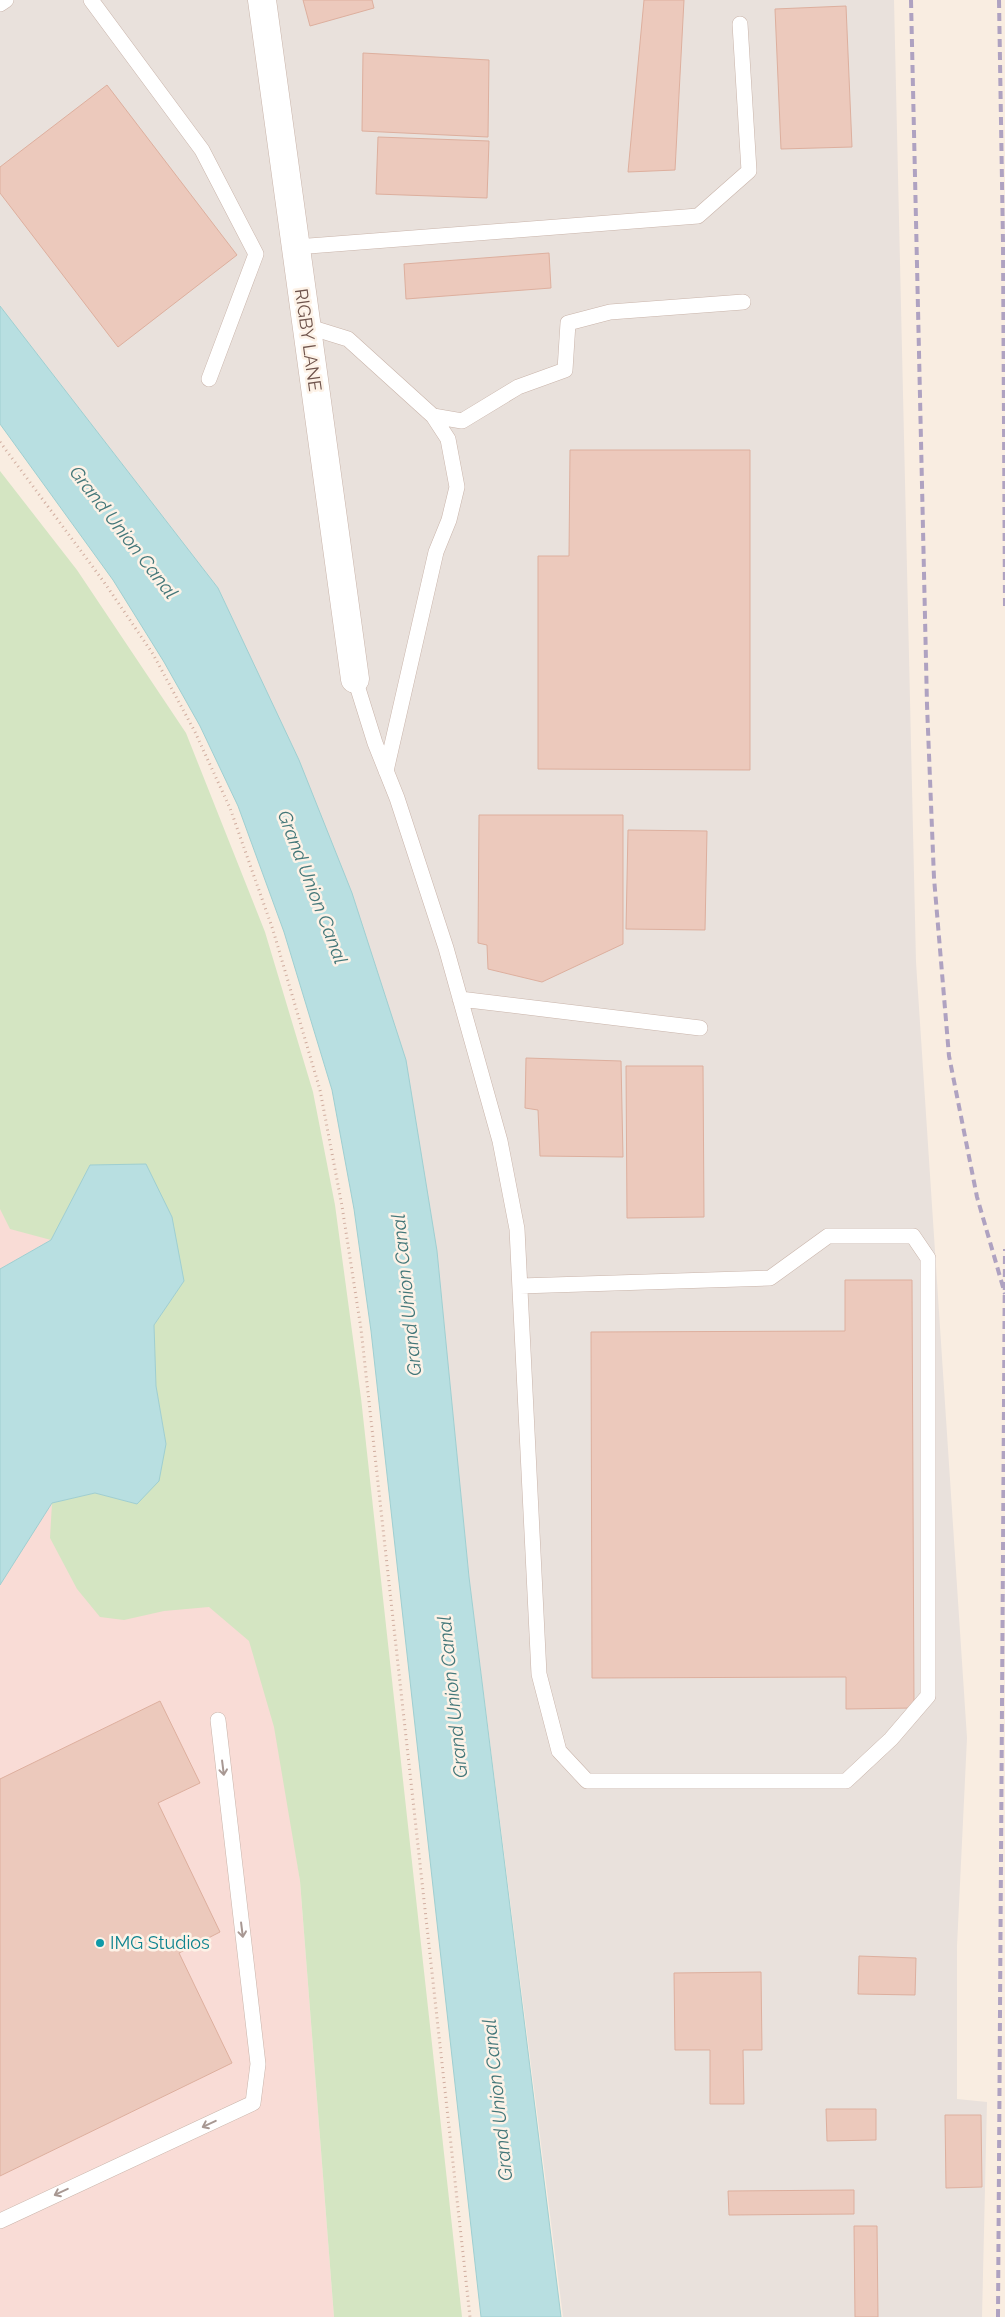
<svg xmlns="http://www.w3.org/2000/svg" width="1005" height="2317" font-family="Raleway,sans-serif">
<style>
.commercial{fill:#f9dcd6}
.industrial{fill:#e9e1dc}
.green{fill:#d4e5c2}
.water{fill:#b8dfe1;stroke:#9fcfd1}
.building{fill:#ecc9bc;stroke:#ddaf9e}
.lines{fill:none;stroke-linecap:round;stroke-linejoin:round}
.lane-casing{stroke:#c9b4aa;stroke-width:16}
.street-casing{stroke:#c9b4aa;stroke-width:29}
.path{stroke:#d0ad9f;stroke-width:3;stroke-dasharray:1 4;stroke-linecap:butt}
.lane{stroke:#fff;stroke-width:15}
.street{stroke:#fff;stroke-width:28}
.rail{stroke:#afa2c1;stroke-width:4;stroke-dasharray:8 5;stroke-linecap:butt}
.oneway{stroke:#a89893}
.culture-dot{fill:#0f9aa8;stroke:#fdf2e7;stroke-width:2}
.labels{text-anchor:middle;stroke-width:5;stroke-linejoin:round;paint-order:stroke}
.street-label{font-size:18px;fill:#6e534b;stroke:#fdf2e7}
.culture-label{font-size:18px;fill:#0d838f;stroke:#fdf2e7;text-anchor:start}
.water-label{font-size:19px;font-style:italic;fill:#437779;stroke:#fdf2e7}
</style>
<rect width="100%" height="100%" fill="#f9ede1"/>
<path class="commercial" d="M0,501L122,664L300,1881L334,2317H0Z"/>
<path class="industrial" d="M0,0H894L916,962L967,1738L957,1946V2099L987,2102L982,2317H563L469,1577L437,1251L237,628L218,588L0,306Z"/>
<path class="green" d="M0,471L77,570L186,733L265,932L313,1092L335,1205L361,1398L462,2317H334L300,1881L274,1727L249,1641L209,1607L164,1611L124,1620L100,1617L77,1589L50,1538L52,1503L95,1493L137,1504L166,1444L156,1386L154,1325L184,1281L90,1165L51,1240L10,1229L0,1209Z"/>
<path class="water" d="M0,306L218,588L299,760L352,893L406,1060L437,1251L469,1577L561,2317H481L371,1331L354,1209L332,1090L284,932L238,806L200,726L164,662L113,580L0,424Z
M146,1164L172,1217L184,1281L154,1325L156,1386L166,1444L159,1481L137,1504L95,1493L52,1503L0,1585V1269L51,1240L90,1165Z"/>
<path class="building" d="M303,0H372L374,8L310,26Z
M644,0H684L675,170L628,172Z
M846,6L852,147L781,149L775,9Z
M363,53L489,60L488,137L362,131Z
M107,85L237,255L118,347L0,193V167Z
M378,137L489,141L487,198L376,194Z
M549,253L551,288L406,299L404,264Z
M570,450H750V770L538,769V556H569Z
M479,815H623V944L542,982L488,969L487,945L478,943Z
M628,830L707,831L705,930L626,929Z
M526,1058L621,1061L623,1157L540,1156L538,1110L525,1108Z
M626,1066H703L704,1217L627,1218Z
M845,1280H912L914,1708L846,1709V1677L592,1678L591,1332L845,1331Z
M160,1701L200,1783L158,1803L220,1932L179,1953L232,2063L0,2176V1779Z
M859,1956L916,1958L915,1995L858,1994Z
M761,1972L762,2050H743L744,2104H710V2050H675L674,1973Z
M826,2109H876V2140L827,2141Z
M945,2115H981L982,2187L946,2188Z
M854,2190V2214L729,2215L728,2191Z
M854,2226H877L878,2317H855Z"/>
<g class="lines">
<g class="lane-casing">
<path id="lane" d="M91,0L202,150L256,254L209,379
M0,4L6,0
M296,247L698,216L749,171L740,24
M306,326L348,339L433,416L462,421L518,387L565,370L568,323L610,312L743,302
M355,679L375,743L397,798L446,948L500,1141L517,1229L539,1674L559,1751L587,1781H846L891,1739L928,1696V1258L913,1236H828L770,1278L520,1286
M386,771L436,552L449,520L457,487L448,439L433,416
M460,999L700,1028
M0,2221L253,2103L258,2064L218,1720"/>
</g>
<g class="street-casing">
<path id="street" d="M262,0L355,679"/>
</g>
<path class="path" d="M0,442L104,582L153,654L195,732L230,808L273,930L320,1090L342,1206L361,1329L470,2317"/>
<use href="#lane" class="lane"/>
<use href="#street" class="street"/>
<path class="rail" d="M911,0L927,705L934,878L949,1056L977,1197L1005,1294
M999,0L1003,242L1005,607
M998,2317L1005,1249"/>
</g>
<defs><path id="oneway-shaft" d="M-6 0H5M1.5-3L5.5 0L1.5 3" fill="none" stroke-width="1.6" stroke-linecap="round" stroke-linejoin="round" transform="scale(1.25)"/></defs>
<g class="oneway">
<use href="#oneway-shaft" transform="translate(223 1768) rotate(83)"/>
<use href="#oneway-shaft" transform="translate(242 1930) rotate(83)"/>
<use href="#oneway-shaft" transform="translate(209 2124) rotate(155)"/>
<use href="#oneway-shaft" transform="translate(61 2192) rotate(155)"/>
</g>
<circle class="culture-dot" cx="100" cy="1943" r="5"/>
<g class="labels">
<g class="street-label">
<text transform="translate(308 340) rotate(82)" y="6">RIGBY LANE</text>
</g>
<g class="culture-label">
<text x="110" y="1949">IMG Studios</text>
</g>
<g class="water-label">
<text transform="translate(124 532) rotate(52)" y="7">Grand Union Canal</text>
<text transform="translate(313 887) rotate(69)" y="7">Grand Union Canal</text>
<text transform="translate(406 1295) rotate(-96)" y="7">Grand Union Canal</text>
<text transform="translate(452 1697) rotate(-96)" y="7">Grand Union Canal</text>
<text transform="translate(497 2100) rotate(-96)" y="7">Grand Union Canal</text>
</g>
</g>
</svg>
